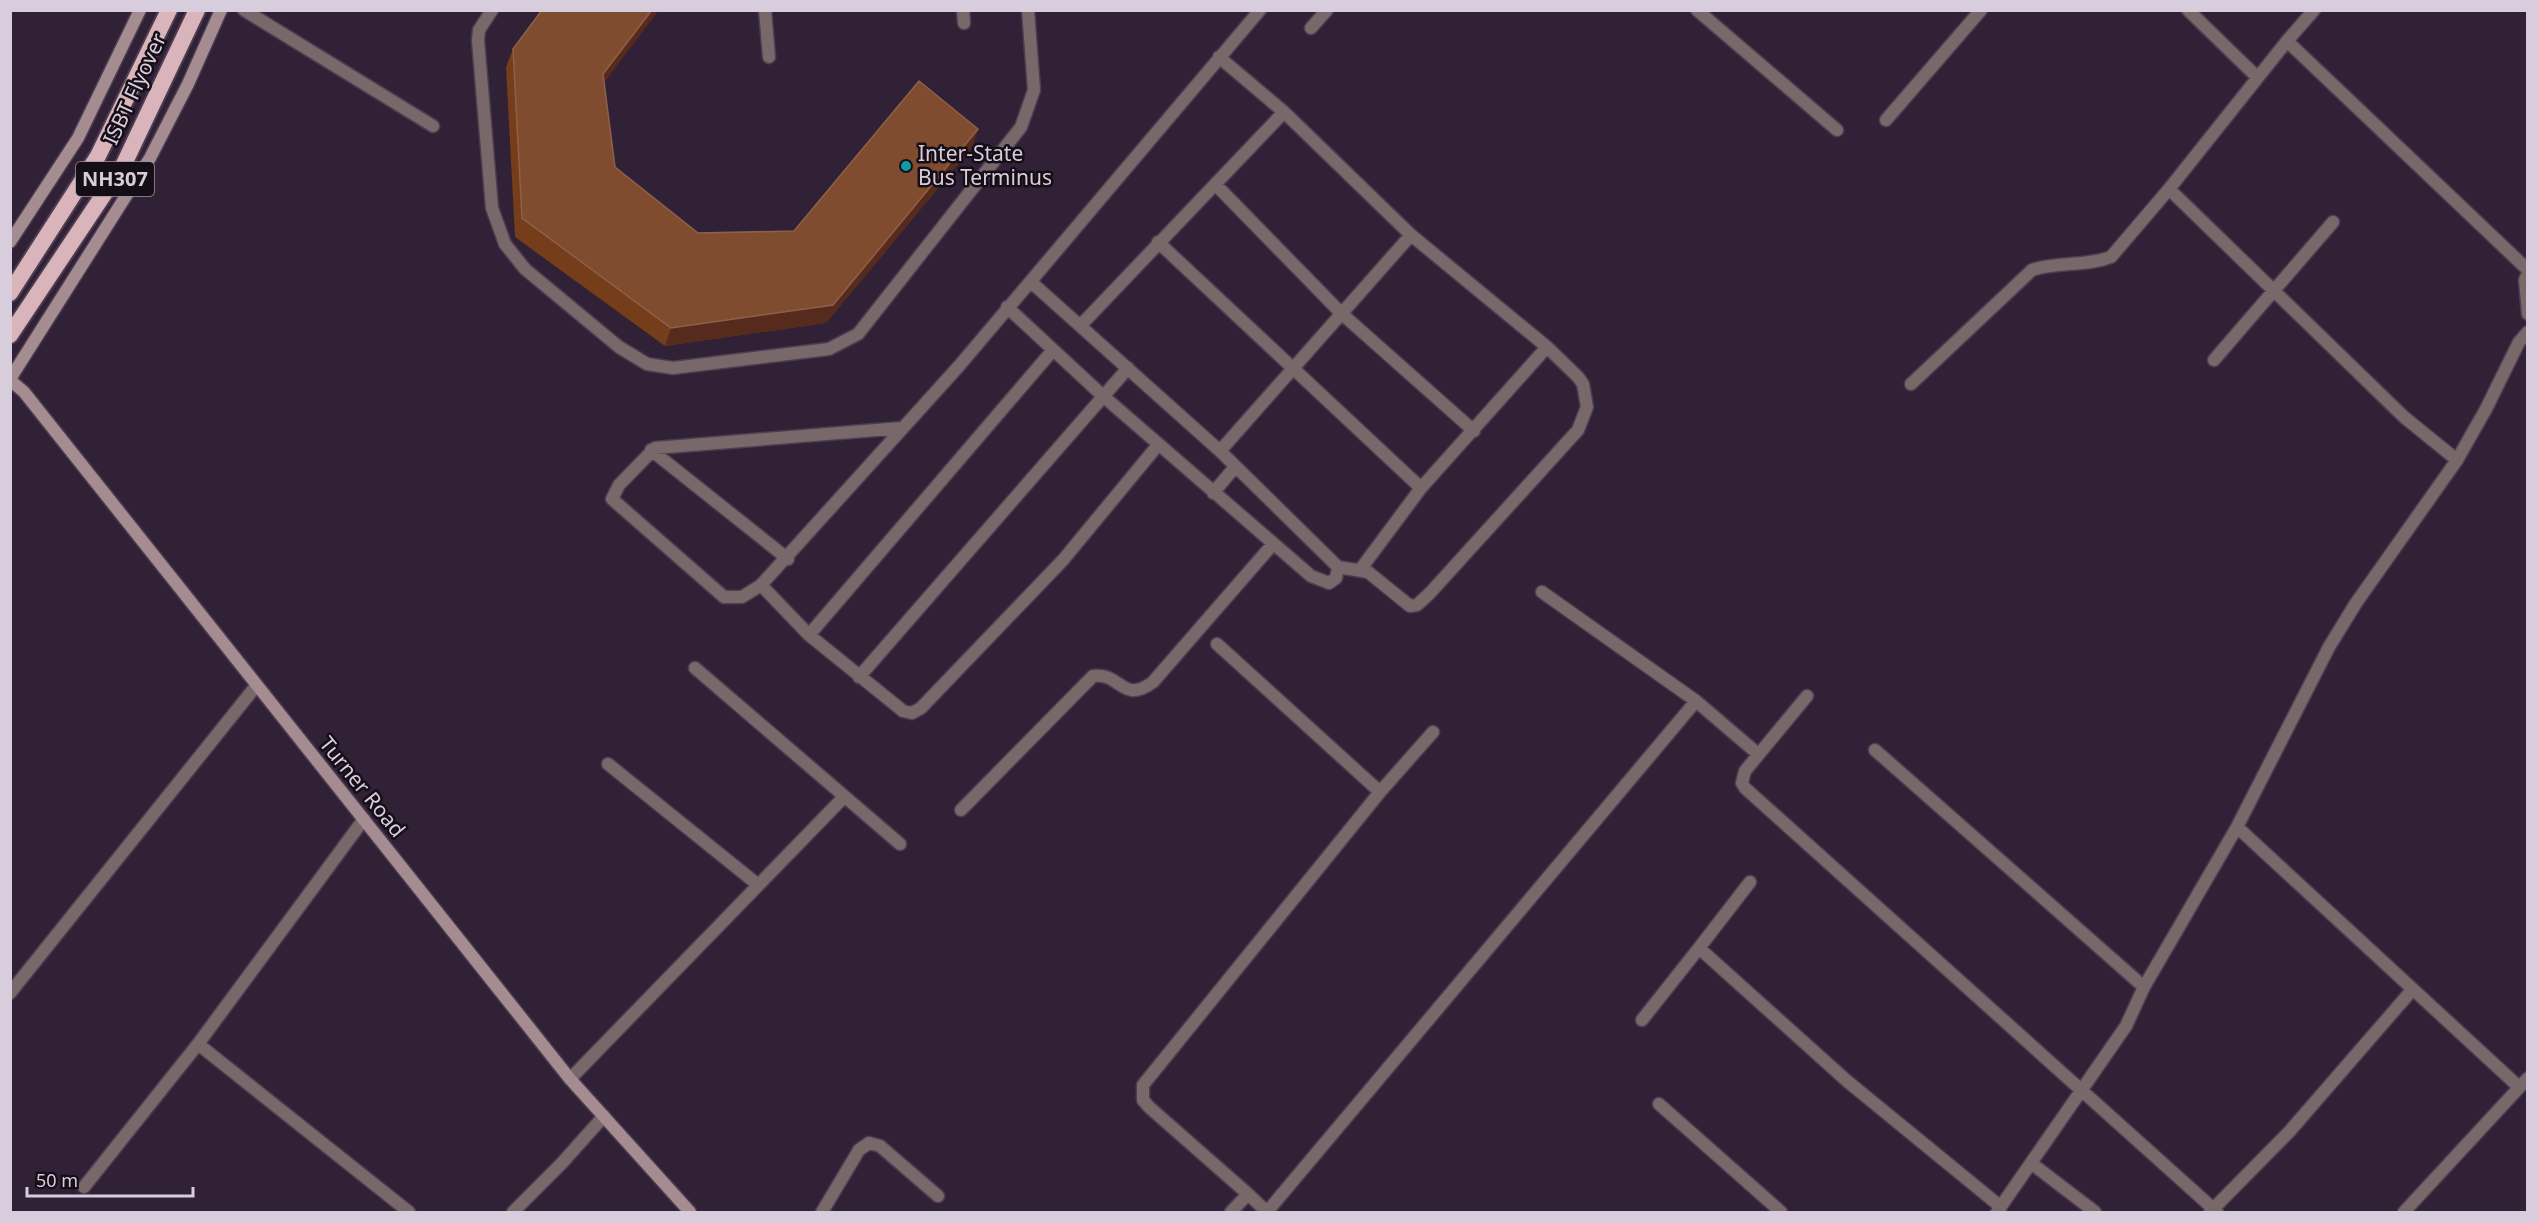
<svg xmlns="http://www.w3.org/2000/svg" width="2538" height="1223" font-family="'Noto Sans',sans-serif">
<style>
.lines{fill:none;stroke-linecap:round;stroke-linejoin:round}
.service-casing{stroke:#4c3d51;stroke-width:15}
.minor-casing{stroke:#4c3d51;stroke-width:15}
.secondary-casing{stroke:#4c3d51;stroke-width:15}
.trunk-casing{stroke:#4c3d51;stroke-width:20}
.service{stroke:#78686a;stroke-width:12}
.minor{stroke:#78686a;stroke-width:12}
.secondary{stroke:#a58c90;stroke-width:12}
.trunk{stroke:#d9b4ba;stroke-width:16}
.wall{fill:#753d1a}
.shaded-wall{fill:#562b1d}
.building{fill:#804c2f;stroke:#8e604a;stroke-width:1.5}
.culture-dot{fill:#0f9aa8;stroke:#150e17;stroke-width:2}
.labels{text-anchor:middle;stroke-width:5;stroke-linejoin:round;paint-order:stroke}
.shield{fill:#150e17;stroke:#9e94a1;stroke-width:1.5}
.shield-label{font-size:20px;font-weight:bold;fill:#d8cddc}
.street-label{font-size:21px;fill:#d8cddc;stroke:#150e17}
.poi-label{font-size:21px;fill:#d8cddc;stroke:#150e17;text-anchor:start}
</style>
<rect width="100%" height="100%" fill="#312137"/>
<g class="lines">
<g class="service-casing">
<path id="service" d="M492,10L479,30L478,40L492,208L505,244L525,269L619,347L647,364L673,368L829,349L858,334L1021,127L1034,90L1028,10
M765,10L769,57
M963,10L964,23
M1886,120L1981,10"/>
</g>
<g class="minor-casing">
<path id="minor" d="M244,10L433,126
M1697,10L1837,130
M2188,10L2257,77
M2314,10L2287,41L2528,270
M1311,28L1327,10
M1216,185L1341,313L1474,431
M2169,189L2404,417L2457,460
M1158,242L1421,488
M2528,272L2525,280L2528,314
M1031,282L1220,451L1338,567L1368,572L1410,606L1417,605L1430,593L1578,430L1587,407L1583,384L1578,377L1547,347L1411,235L1284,112L1219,57
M1007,307L1103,396L1311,576L1329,583L1336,578L1338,567
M1081,325L1284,112
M2214,360L2333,222
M1911,384L2032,270C2057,261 2085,267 2111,257L2169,189L2287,41
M901,428L655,448L619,485L612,499L724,597H742L761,585L959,366L1260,10
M651,450L788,559
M1220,451L1411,235
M1213,493L1235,467
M1360,570L1421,488L1547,347
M761,585L809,635L903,711L912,713L921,708L1063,560L1158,445
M1542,592L1696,701L1758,754
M809,635L1053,350
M1217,644L1380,792
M695,668L900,844
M859,677L1128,368
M1807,696L1745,771L1742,783L1745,788L2217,1212
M1875,750L2144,987
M608,764L757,884
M961,810L1093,676C1121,672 1122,705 1153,682L1273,544
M2237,827L2519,1087
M1699,948L1750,882
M10,993L256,686
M1642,1020L1699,948L1847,1081L2001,1207
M198,1044L409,1212
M570,1079L843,798
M1659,1104L1781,1212
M2031,1163L2095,1212
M84,1187L198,1044L364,819
M1248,1194L1267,1212L1696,701
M513,1212L562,1163L604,1116
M822,1212L859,1150L869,1143L880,1146L938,1196
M1231,1212L1248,1194L1149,1107L1143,1100V1085L1380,792L1433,732
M1997,1212L2126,1026L2144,987L2237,827L2329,647L2356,603L2457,460L2486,409L2519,342L2528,332
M2210,1212L2289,1132L2413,989
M2404,1212L2528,1078"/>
</g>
<g class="secondary-casing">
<path id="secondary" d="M10,242L78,138L140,10
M10,379L150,158L188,84L221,10
M10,380L24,392L570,1079L690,1212"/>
</g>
<g class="trunk-casing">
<path id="trunk" d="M10,293L98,156L169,10
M10,335L124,164L197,10"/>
</g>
<use href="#service" class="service"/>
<use href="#minor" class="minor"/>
<use href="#secondary" class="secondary"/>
<use href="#trunk" class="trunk"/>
</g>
<path class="wall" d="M513,49L604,82L615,167L698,233L794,231L978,129L972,147L826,323L665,346L515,237L506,67Z"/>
<path class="shaded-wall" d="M652,10H659L597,92L603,74Z
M978,129L972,147L826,323L665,346L671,328Z"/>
<path class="building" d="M542,10H652L603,74L615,167L698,233L794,231L919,81L978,129L833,305L671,328L522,218L513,49Z"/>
<circle class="culture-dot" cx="906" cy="166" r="6"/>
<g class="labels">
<rect class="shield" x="76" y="162" width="78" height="34" rx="4.5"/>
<g class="shield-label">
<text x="115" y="186">NH307</text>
</g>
<g class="street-label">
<text transform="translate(135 89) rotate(-65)" y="7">ISBT Flyover</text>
<text transform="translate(362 787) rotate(51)" y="7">Turner Road</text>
</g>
<g class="poi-label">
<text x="918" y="161">Inter-State<tspan x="918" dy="24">Bus Terminus</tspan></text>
</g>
</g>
<rect width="2538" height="1223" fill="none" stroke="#d8cddc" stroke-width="24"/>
<path d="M27 1187v9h166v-9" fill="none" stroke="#d8cddc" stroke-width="3"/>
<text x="36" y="1187" font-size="18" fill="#d8cddc" stroke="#150e17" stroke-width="4.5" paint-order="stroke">50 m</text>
</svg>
